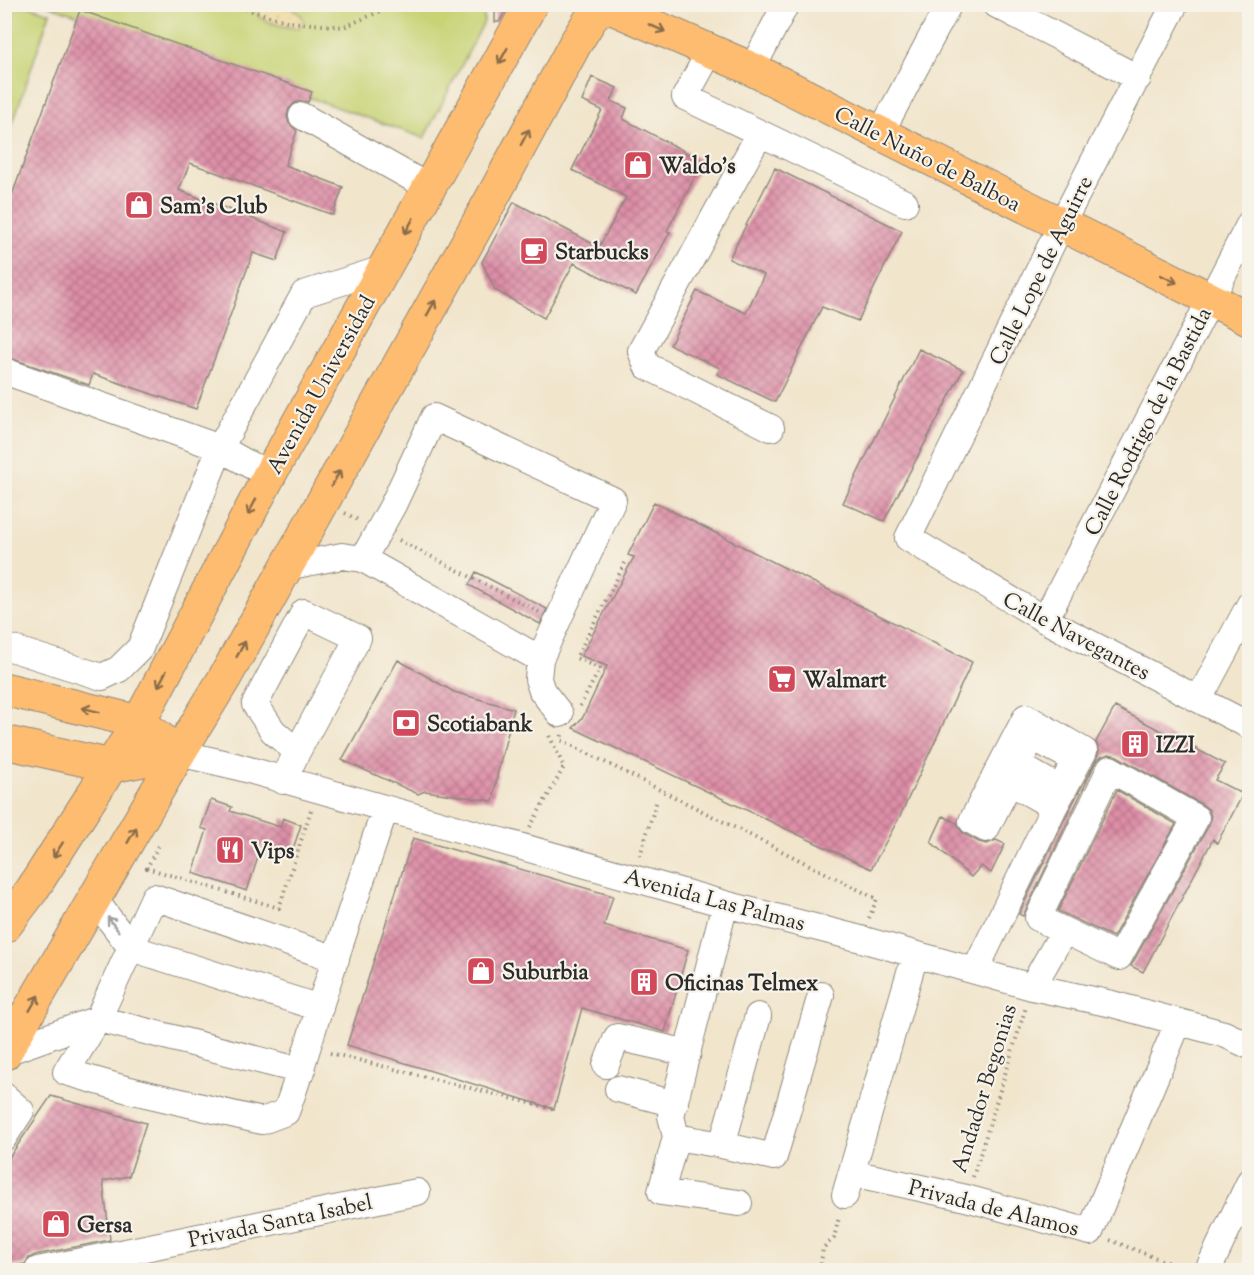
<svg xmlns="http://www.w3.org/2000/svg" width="1254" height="1275" font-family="'Sorts Mill Goudy',serif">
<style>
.grass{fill:#c7d374;stroke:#797f50;stroke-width:1.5}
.sand{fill:url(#sand-dots);stroke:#8c8264;stroke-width:1.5}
.building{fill:url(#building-cross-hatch)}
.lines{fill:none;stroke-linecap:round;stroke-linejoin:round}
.minor-casing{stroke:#8e887c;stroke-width:28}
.major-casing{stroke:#8e887c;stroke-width:35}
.path{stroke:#8e887c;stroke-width:4;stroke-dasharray:1.5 4.5;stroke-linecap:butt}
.minor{stroke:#fff;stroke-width:26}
.major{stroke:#febc70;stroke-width:33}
.oneway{stroke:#8a6c4a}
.oneway2{stroke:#a0a0a0}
.labels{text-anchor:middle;stroke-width:4.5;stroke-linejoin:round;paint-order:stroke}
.street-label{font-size:22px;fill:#2b2b2b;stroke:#f7f3e8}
.poi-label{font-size:22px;font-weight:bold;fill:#2b2b2b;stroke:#f7f3e8;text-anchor:start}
</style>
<defs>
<pattern id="sand-dots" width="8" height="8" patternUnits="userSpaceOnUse" patternTransform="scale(1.5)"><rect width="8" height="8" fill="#eeda9e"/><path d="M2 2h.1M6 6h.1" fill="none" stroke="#cb8" stroke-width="1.8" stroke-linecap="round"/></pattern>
<pattern id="building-cross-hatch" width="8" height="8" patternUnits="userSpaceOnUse" patternTransform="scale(1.5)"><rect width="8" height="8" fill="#de8fa8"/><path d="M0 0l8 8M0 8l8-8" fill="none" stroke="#b47589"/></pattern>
</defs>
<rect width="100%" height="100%" fill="#f7f3e8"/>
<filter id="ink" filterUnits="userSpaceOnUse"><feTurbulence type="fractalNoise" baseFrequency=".0167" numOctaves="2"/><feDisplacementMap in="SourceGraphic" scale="12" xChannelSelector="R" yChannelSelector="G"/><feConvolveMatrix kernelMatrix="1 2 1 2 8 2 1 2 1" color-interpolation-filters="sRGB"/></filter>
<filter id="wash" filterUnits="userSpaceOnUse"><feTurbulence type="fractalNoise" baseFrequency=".008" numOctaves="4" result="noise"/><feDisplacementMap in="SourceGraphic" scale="24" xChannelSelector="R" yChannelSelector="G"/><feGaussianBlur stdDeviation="1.35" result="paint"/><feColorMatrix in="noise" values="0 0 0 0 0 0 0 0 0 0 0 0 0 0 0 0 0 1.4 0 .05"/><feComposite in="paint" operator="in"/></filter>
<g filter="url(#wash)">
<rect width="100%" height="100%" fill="#f1e5cc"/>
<path class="grass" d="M5,4L26,5L50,13L5,146Z
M483,4L484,22L424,138L48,5Z"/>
<path class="sand" d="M261,4C275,4 298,5 304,21L299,28C284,28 273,25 259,17L258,11Z"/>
<g id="blocks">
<path class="building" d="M495,4H509L499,22H495Z
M80,10L312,92L308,102L301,101L295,103L289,109L287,116L289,123L297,131L285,165L343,187L333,215L190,163L179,190L287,232L277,261L253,253L196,409L93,374L89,385L4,356V217Z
M592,77L617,88L611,101L627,108L623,119L703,161L667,231L670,232L636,295L574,263L544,318L495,290L482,262L514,202L599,247L626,197L572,170L602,110L582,101Z
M775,168L902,231L858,321L822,307L775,402L717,374L720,368L670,345L697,291L746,313L764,275L729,259Z
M919,349L963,370L884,521L843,503Z
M654,502L972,662L900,816L871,869L573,728L583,717L607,666L581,656L634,557L628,555Z
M476,572L547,609L540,624L469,585Z
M398,660L454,692L514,709L498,771L493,801L425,791L418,794L342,760Z
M1115,707L1225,764L1215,780L1243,794L1217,843L1213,839L1143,972L1131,966L1209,825L1211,817L1209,810L1203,805L1117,756L1109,754L1101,757L1096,762L1023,916L1019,914L1067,814L1097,758L1099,750L1096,742Z
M1117,790L1176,824L1113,937L1058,911Z
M211,800L232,807L230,811L280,827L283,818L301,825L291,855L262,845L247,891L193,873L207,830L201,828Z
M943,816L957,823L960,829L964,834L979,842L987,844L996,840L1005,844L991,873L981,866L971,877L931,842Z
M413,838L613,896L604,926L688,950L665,1032L582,1008L554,1109L347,1045Z
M51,1096L146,1123L129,1176L103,1181L110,1240L35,1255L29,1258L25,1264L4,1267V1165Z"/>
</g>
</g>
<g filter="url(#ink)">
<use href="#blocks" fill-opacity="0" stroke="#8e887c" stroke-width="1.5"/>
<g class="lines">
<g class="minor-casing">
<path id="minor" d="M995,4L1138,78
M1175,4L1061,225L908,538L1045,620L1250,726
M710,51L685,97L905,203
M752,69L786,4
M302,116L430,188
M760,133L641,351L647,366L771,428
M880,134L949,4
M4,371L220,448L140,648L119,669L102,677L4,646
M271,472L252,466L220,448L304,294L386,268
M286,567L342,556L363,559L540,659L613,500L434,417L393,505L363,559
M1045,620L1250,223
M540,659L538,679L542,691L560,714
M1199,699L1250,604
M179,753L235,766L725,904L861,939L1032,987L1112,1004L1224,1034L1250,1046
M1110,769L1196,818L1119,957L1038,918Z
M283,781L297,752L273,731L255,704L304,612L358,638L297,752
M1010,782L1054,807
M95,900L131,948L320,1008
M725,904L671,1116L676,1137L661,1192L739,1203
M336,959L154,897L98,1019L66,1072L125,1089L262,1121L286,1112C299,1077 309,1042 320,1006C341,940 363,875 385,809
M975,971L1054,807L1084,751L1026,717L972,821L986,829L1032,737L1076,760L1060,789L1018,765
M1032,987L1064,931
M6,1052L98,1019L302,1071
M606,1065L617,1037L688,1053
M618,1089L675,1104
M4,1096L21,1111L4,1137
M676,1137L722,1145L758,1016
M722,1145L774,1157L821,995
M852,1173L966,1198L1090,1232L1178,1023
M845,1195L915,955
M38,1270L417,1192
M1208,1270L1250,1181"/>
</g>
<g class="major-casing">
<path id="major" d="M603,4L752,69L1250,319
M4,689L139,722L179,753
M4,742L112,766L179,753
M4,927L32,890L139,722L271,472L531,4
M4,1054L179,753L224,679L491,200L575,44L600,4"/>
</g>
<path class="path" d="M228,4L290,22L344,27L397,4
M345,513L360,521
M399,540L539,612
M580,706L600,669L576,658L626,561
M562,735L561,740L877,899L869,918
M530,827L564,767L548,733
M158,846L147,868L279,908L311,810
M640,856L657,800
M330,1053L554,1109
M973,1177L1026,1007
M1110,1240L1187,1270
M820,1270L823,1248L834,1238L839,1217"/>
<use href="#minor" class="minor"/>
<use href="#major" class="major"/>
</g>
<defs><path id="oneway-shaft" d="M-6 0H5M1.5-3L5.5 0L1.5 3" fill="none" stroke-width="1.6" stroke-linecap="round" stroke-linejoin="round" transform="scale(1.5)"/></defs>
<g class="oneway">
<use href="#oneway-shaft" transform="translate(657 28) rotate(24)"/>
<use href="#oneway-shaft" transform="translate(503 56) rotate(119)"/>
<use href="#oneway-shaft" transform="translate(525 137) rotate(-62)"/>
<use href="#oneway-shaft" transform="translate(409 226) rotate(119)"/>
<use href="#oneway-shaft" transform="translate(1169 279) rotate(26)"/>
<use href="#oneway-shaft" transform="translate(431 308) rotate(-61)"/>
<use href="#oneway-shaft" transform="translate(336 478) rotate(-61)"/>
<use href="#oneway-shaft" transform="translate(252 507) rotate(118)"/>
<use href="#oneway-shaft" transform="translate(241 649) rotate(-61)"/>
<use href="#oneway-shaft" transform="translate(162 679) rotate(118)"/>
<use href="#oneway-shaft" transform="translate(91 710) rotate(-166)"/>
<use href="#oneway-shaft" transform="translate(132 835) rotate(-60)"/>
<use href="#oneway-shaft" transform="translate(58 850) rotate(123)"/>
<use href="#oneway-shaft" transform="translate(34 1003) rotate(-60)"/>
</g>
<use class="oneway2" href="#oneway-shaft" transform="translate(113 924) rotate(-127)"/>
</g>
<defs>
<g id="shop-square" transform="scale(1.5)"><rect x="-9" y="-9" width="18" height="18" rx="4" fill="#d1495b" stroke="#f7f3e8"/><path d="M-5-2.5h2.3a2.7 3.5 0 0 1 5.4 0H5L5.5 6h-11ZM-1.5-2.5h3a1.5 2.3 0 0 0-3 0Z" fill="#fff"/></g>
<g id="cafe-square" transform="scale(1.5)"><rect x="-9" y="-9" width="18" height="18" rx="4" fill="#d1495b" stroke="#f7f3e8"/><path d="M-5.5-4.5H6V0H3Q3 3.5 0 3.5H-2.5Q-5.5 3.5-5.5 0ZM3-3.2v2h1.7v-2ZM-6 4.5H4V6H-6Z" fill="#fff"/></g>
<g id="supermarket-square" transform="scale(1.5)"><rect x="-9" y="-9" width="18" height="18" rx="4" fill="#d1495b" stroke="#f7f3e8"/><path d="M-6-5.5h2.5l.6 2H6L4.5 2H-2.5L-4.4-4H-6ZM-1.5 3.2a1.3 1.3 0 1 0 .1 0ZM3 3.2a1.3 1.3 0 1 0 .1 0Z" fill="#fff"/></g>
<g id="bank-square" transform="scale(1.5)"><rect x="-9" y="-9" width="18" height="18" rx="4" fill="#d1495b" stroke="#f7f3e8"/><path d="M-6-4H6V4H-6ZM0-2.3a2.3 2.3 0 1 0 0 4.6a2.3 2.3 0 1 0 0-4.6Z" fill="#fff"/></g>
<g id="building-square" transform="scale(1.5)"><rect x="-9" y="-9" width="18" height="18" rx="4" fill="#d1495b" stroke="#f7f3e8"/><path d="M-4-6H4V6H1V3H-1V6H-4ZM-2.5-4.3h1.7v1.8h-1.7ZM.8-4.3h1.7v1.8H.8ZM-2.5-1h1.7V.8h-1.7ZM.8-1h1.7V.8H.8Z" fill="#fff"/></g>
<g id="restaurant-square" transform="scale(1.5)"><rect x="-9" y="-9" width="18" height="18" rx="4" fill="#d1495b" stroke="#f7f3e8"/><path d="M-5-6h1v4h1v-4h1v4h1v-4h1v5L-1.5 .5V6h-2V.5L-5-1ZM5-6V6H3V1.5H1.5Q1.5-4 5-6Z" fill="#fff"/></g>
</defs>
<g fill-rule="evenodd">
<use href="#shop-square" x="638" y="165"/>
<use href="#shop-square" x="139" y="205"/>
<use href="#cafe-square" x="534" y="251"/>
<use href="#supermarket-square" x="782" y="679"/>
<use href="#bank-square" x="406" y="723"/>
<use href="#building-square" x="1135" y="744"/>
<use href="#restaurant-square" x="230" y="850"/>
<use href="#shop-square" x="481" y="971"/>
<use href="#building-square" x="644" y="982"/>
<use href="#shop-square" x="56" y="1224"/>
</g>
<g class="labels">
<g class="street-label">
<text transform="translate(928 158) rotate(27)" y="8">Calle Nuño de Balboa</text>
<text transform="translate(1040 270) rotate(-64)" y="8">Calle Lope de Aguirre</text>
<text transform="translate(320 384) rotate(-61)" y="8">Avenida Universidad</text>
<text transform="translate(1147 421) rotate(-63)" y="8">Calle Rodrigo de la Bastida</text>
<text transform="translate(1077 635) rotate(28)" y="8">Calle Navegantes</text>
<text transform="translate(715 899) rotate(15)" y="8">Avenida Las Palmas</text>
<text transform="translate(983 1088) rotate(-73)" y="8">Andador Begonias</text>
<text transform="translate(994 1207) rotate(14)" y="8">Privada de Alamos</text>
<text transform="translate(280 1220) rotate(-12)" y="8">Privada Santa Isabel</text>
</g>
<g class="poi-label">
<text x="659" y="173">Waldo's</text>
<text x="160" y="213">Sam's Club</text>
<text x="555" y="259">Starbucks</text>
<text x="803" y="687">Walmart</text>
<text x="427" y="731">Scotiabank</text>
<text x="1156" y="752">IZZI</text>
<text x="251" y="858">Vips</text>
<text x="502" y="979">Suburbia</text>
<text x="665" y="990">Oficinas Telmex</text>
<text x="77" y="1232">Gersa</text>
</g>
</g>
<rect width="1254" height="1275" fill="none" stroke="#f7f3e8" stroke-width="24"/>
</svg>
